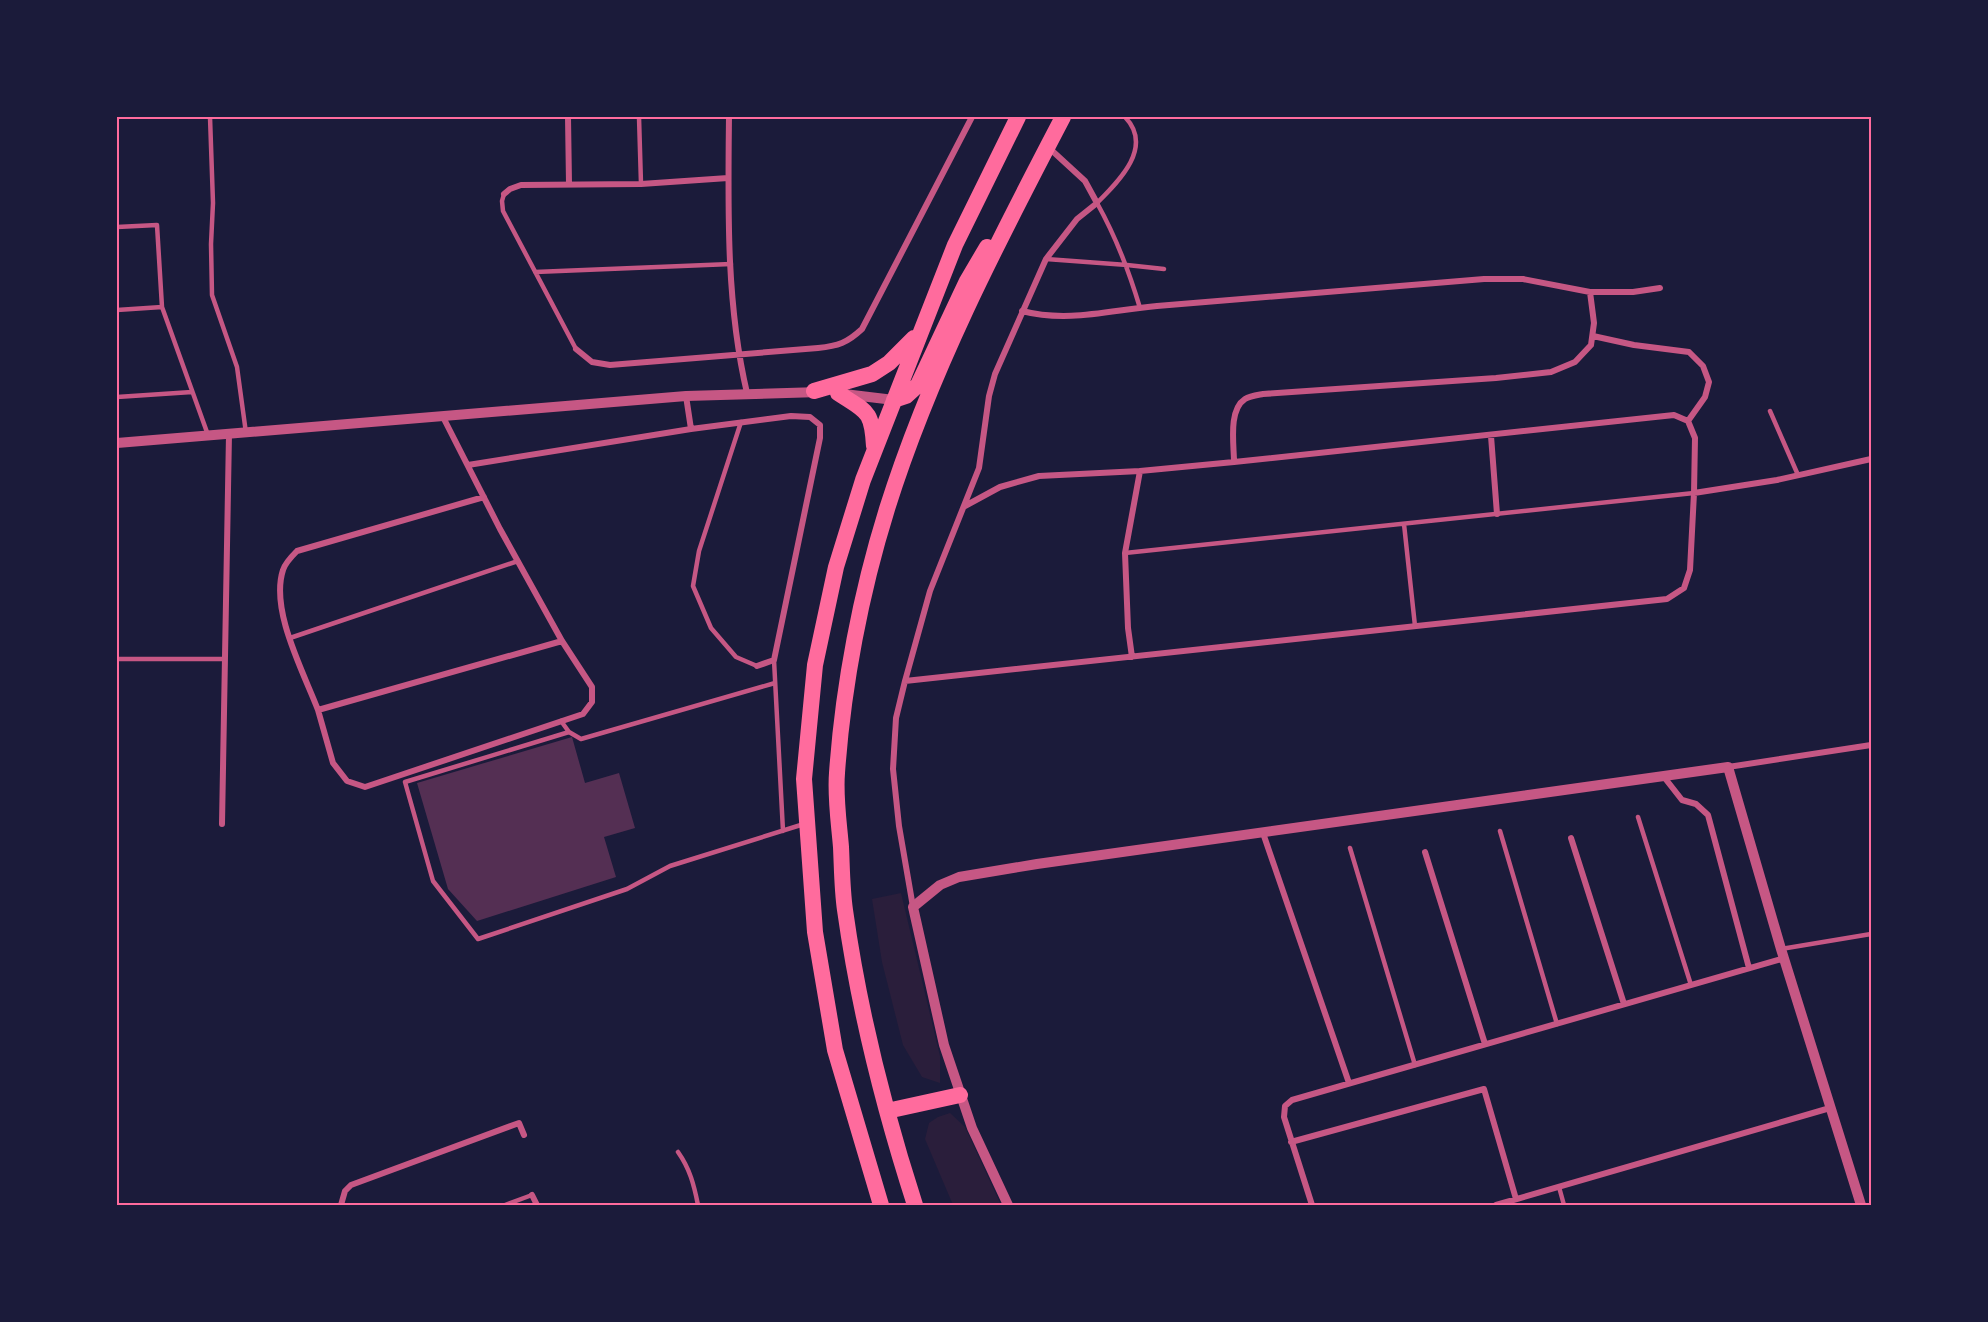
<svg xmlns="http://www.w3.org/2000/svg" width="1988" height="1322" font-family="'PT Sans',sans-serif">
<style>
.green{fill:#2a1e3b}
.building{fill:#542f53}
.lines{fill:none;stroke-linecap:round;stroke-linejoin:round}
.service{stroke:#c65784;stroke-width:4.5}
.minor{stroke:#c65784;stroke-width:6}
.tertiary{stroke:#c65784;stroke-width:10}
.trunk{stroke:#ff6b9d;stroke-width:16}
.neatline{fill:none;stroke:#ff6b9d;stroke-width:2}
</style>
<rect width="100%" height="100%" fill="#1b1b3a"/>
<path class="green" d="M901,893L940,1056V1083L922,1077L903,1045L882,962L872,899Z
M950,1113L965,1127L1001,1205H953L925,1139L929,1123L938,1117Z"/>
<path class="building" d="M572,737L585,783L619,773L635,828L604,837L616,877L477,921L448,889L417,783Z"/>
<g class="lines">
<path class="service" d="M210,117L213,203L211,244L212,295L237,367L246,433
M639,117L641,184
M1125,117C1154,147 1119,181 1097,203C1116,237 1129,271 1140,308
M504,194L502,201L503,211L576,349
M117,227L157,225L162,307L208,435
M1046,259L1127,265L1164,269
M535,272L731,264
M117,310L162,307
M117,397L192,392
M1770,411L1798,475
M741,422L699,551L693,586L711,628L736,657L757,666
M1404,524L1415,626
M1125,553L1694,493
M290,638L518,561
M117,659H225
M774,660L783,831
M561,721L569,732L581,739L775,683
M569,732L405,782L433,881L478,939L627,889L670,866L804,824
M1638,817L1691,985
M1500,831L1557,1024
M1350,848L1415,1065
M1781,949L1871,934
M678,1152C690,1169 694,1185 698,1205
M1559,1187L1564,1205
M505,1205L532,1195"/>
<path class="minor" d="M568,117L569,184
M729,117C728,208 726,304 747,393
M504,194L510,189L521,185L641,184L728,178
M1022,311C1068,323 1111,310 1157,306C1266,297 1375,288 1484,279H1523L1590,292H1633L1660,288
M1593,336L1634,345L1689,352L1703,366L1709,382L1705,397L1688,421
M576,349L592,362L610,365L818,348C838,346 847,343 862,329L972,117
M686,396L691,429
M1491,436L1497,514
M1234,462C1234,445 1228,410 1245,399C1250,396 1258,395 1263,394L1496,378L1551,372L1575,362L1591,345L1594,323L1590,292
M468,465L691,429L791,416L810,417L820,425V438L774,660L757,666
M1694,493L1777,480L1871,459
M484,497L297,551C292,556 285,563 283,570C270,610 303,671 318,710L562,641
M1132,657L1128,628L1125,553L1140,471
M905,681L1667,599L1684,588L1690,570L1694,493L1695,438L1688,421L1674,415L1234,462L1140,471L1039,476L1000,487L965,506
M318,710L333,763L347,781L365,787L583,714L592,702V687L562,641L500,529L443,417
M1728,767L1871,745
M1664,777L1682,800L1696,804L1708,815L1749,968
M222,824L229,434
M1263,833L1349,1083
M1571,838L1624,1004
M1425,852L1485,1044
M913,907L899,826L893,769L896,718L905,681L930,591L979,468L989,396L995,374L1046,259L1077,219L1097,203L1085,181L1048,147
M1291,1142L1484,1089L1516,1199
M532,1195L537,1205
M341,1205L345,1191L351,1185L519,1123L524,1135
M1312,1205L1284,1117L1285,1106L1292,1100L1785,958
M1496,1205L1830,1108"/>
<path class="tertiary" d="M844,394L894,400
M117,443L686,396L820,392
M1008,1205L972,1128L944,1045L913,907L940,885L959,877L1037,864L1728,767L1781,949L1861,1205"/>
<path class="trunk" d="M814,391L872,374L889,363L914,338
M838,393C867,412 872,410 874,446
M894,400L906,396L918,385L967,281L987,247
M887,1111L960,1095
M881,1205L835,1050L815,932L804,779L815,665L836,567L863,480L955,245L1018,117
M915,1205C884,1109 859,1010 845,910C842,889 842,868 841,847C839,823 835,797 837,773C843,686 861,592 887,509C930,372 997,243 1063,117"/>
</g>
<rect width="1988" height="1322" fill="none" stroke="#1b1b3a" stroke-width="237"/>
<rect x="118" y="118" width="1752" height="1086" class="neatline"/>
</svg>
